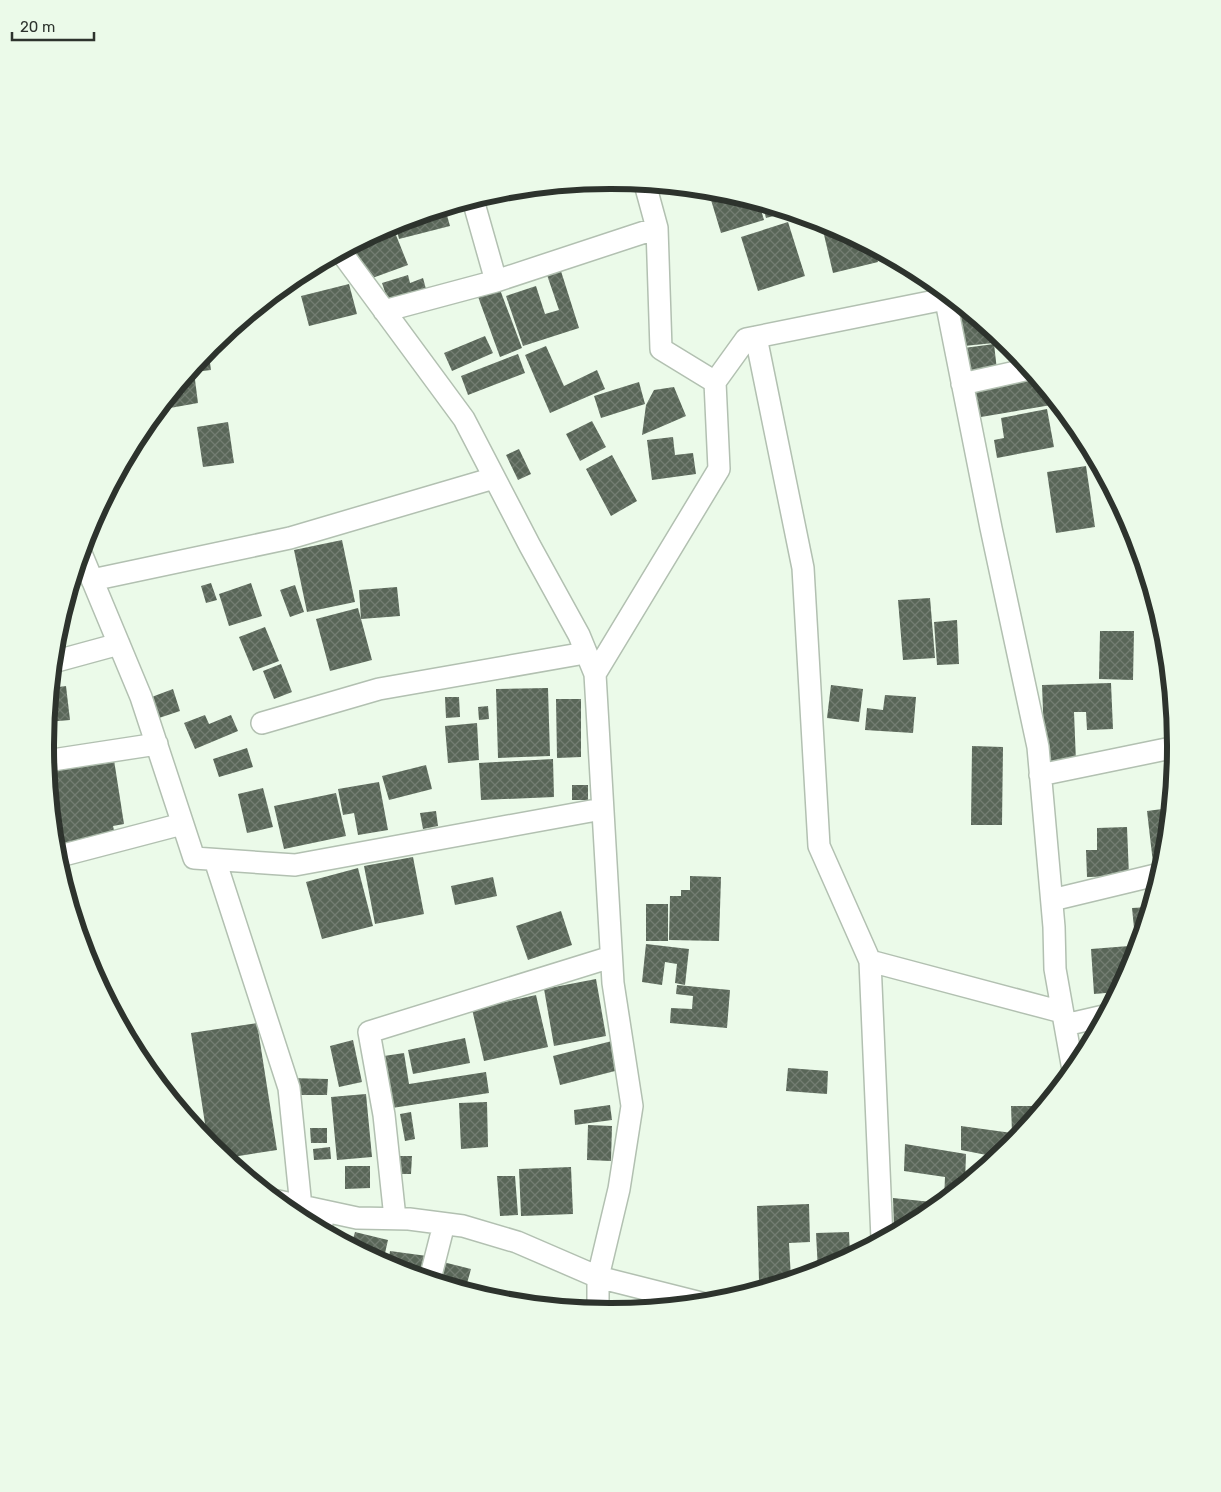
<svg xmlns="http://www.w3.org/2000/svg" width="1221" height="1492" font-family="Rubik,sans-serif">
<style>
.building{fill:url(#building-cross-hatch)}
.lines{fill:none;stroke-linecap:round;stroke-linejoin:round}
.street-casing{stroke:#b2c0b1;stroke-width:24}
.street{stroke:#fff;stroke-width:21}
.rim{fill:none;stroke:#2d332d;stroke-width:6}
</style>
<defs>
<pattern id="building-cross-hatch" width="8" height="8" patternUnits="userSpaceOnUse" patternTransform="scale(1.25)"><rect width="8" height="8" fill="#596658"/><path d="M0 0l8 8M0 8l8-8" fill="none" stroke="#737d72"/></pattern>
</defs>
<rect width="100%" height="100%" fill="#ebfae9"/>
<path class="building" d="M708,190L721,191L759,203L764,220L721,233Z
M762,204L789,212L766,218Z
M445,208L450,226L399,239L395,223Z
M788,222L805,276L758,291L741,237Z
M821,222L875,249L878,262L833,273Z
M392,225L408,265L367,280L353,245Z
M560,268L579,328L523,346L506,296L536,286L545,314L559,310L546,272Z
M408,275L410,283L423,278L426,289L388,301L382,283Z
M349,284L357,314L309,326L301,296Z
M499,287L522,348L500,357L477,294Z
M959,304L993,332L994,343L964,346Z
M485,336L493,353L452,371L444,353Z
M994,344L997,370L968,374L964,348Z
M546,346L564,386L597,370L605,389L550,413L525,355Z
M208,349L211,370L194,372L198,403L170,408L168,398Z
M518,354L525,373L468,395L461,376Z
M1037,379L1057,404L975,418L971,390Z
M639,382L645,404L601,418L594,396Z
M674,387L686,416L642,435L646,405L654,390Z
M1047,409L1054,447L997,458L994,440L1004,438L1001,418Z
M592,421L606,447L580,461L566,434Z
M228,422L234,463L203,467L197,427Z
M673,437L675,455L693,453L696,474L652,480L647,440Z
M519,449L531,474L518,480L506,455Z
M612,455L637,501L611,516L586,469Z
M1086,466L1095,527L1056,533L1047,472Z
M342,540L355,602L307,612L294,550Z
M211,583L217,600L206,603L201,586Z
M251,583L262,616L229,626L219,594Z
M295,585L304,612L290,617L280,590Z
M397,587L400,616L361,619L372,660L330,671L316,619L358,608L361,619L359,590Z
M930,598L935,658L903,660L898,600Z
M957,620L959,664L937,665L934,622Z
M265,627L279,661L253,671L239,637Z
M1100,631H1134L1133,680L1099,679Z
M281,664L292,692L274,699L263,671Z
M1111,683L1113,729L1087,730L1086,712H1074L1076,762L1045,763L1042,685Z
M831,685L863,689L859,722L827,718Z
M66,686L70,720L47,722L51,688Z
M548,688L550,756L498,758L496,689Z
M173,689L180,711L156,719L149,698Z
M885,695L916,697L913,733L865,730L867,708L883,710Z
M445,697H459L460,717L446,718Z
M556,699H581V757L557,758Z
M488,706L489,719L479,720L478,707Z
M205,715L209,724L231,715L238,731L195,749L184,723Z
M477,723L479,760L448,763L445,726Z
M972,746L1003,747L1002,825H971Z
M247,748L253,767L219,777L213,759Z
M553,759L554,797L481,800L479,763Z
M114,760L124,824L113,826L115,835L55,845L47,771Z
M426,765L432,789L389,800L382,776Z
M379,782L388,830L358,835L354,813L343,815L338,789Z
M572,785H588V800H572Z
M263,788L273,827L247,833L238,794Z
M336,793L346,836L284,849L274,806Z
M1170,808L1163,862L1153,863L1147,811Z
M436,811L438,826L423,829L420,813Z
M1127,827L1129,876L1087,877L1086,850H1097V828Z
M413,857L424,914L375,924L364,866Z
M358,868L373,926L322,939L306,882Z
M690,876L721,877L719,941L669,940L670,896H681V890H690Z
M493,877L497,896L455,905L451,886Z
M646,904H668V941H646Z
M1150,907L1141,937L1135,938L1132,908Z
M561,911L572,945L528,960L516,926Z
M646,944L689,949L685,985L675,983L677,964L665,962L662,985L642,982Z
M1129,946L1131,967L1117,992L1094,994L1091,949Z
M596,979L606,1036L554,1046L544,989Z
M677,985L730,990L727,1028L670,1023L671,1008L692,1009L693,996L676,994Z
M536,995L548,1047L484,1061L472,1009Z
M257,1023L277,1150L226,1158L208,1143L191,1033Z
M465,1038L470,1063L413,1074L408,1050Z
M353,1040L362,1082L339,1087L330,1046Z
M612,1041L619,1070L560,1085L553,1056Z
M404,1053L409,1084L486,1072L489,1093L392,1108L384,1056Z
M788,1068L828,1071L827,1094L786,1091Z
M290,1078L328,1079L327,1095H290Z
M366,1094L372,1157L337,1160L331,1097Z
M487,1102L488,1147L461,1149L459,1103Z
M610,1105L612,1120L575,1125L574,1110Z
M1011,1106H1034V1117L1010,1146L997,1157L961,1150V1126L1012,1133Z
M411,1112L415,1139L405,1141L400,1114Z
M588,1125L612,1126L611,1161L587,1160Z
M310,1128H327V1143H311Z
M905,1144L966,1154L965,1183L944,1200L945,1177L904,1171Z
M330,1147L331,1159L314,1160L313,1149Z
M396,1156H412L411,1174H395Z
M345,1166H370V1188L345,1189Z
M571,1167L573,1214L521,1216L519,1169Z
M497,1176H515L518,1215L500,1216Z
M893,1198L941,1203L924,1216L901,1229L894,1228Z
M809,1204L810,1242L789,1243L791,1279L759,1281L757,1206Z
M355,1232L388,1240L383,1262L351,1246Z
M849,1232L850,1256L827,1269L818,1271L816,1233Z
M390,1251L427,1256L424,1277L388,1265Z
M443,1262L471,1269L466,1287L438,1279Z
M801,1272H814L801,1276Z"/>
<g class="lines">
<g class="street-casing">
<path id="street" d="M645,184L657,228L661,349L715,382
M473,200L496,281
M341,252L464,419L530,546L579,635L595,674L613,983L632,1106L619,1189L598,1277V1310
M944,291L991,528L1038,747L1054,927L1055,969L1073,1070
M384,311L496,281L657,228
M756,337L803,568L819,846L870,961L1062,1012
M962,384L1029,369
M81,553L141,697L194,858L295,865L602,809
M92,580L290,538L494,478
M53,662L119,644
M595,674L719,469L715,382L746,339L945,299L948,295
M262,723L379,689L585,653
M46,761L157,744
M1040,775L1176,747
M56,857L182,824
M215,860L289,1088L301,1207
M1052,900L1160,874
M870,961L882,1239
M1065,1025L1104,1016
M278,1201L357,1218L409,1219L463,1226L517,1242L598,1277L701,1303
M395,1218L384,1115L369,1032L611,957
M321,1229L324,1211
M430,1279L444,1224"/>
</g>
<use href="#street" class="street"/>
</g>
<path d="M0 0H1221V1492H0ZM610 189H611A556 556 0 0 1 1167 745V747A556 556 0 0 1 611 1303H610A556 556 0 0 1 54 747V745A556 556 0 0 1 610 189Z" fill="#ebfae9" fill-rule="evenodd"/>
<path class="rim" d="M610 189H611A556 556 0 0 1 1167 745V747A556 556 0 0 1 611 1303H610A556 556 0 0 1 54 747V745A556 556 0 0 1 610 189Z"/>
<path d="M12 32v8h82v-8" fill="none" stroke="#2d332d" stroke-width="2.5"/>
<text x="20" y="32" font-size="15" fill="#2d332d" stroke="#ebfae9" stroke-width="4" paint-order="stroke">20 m</text>
</svg>
